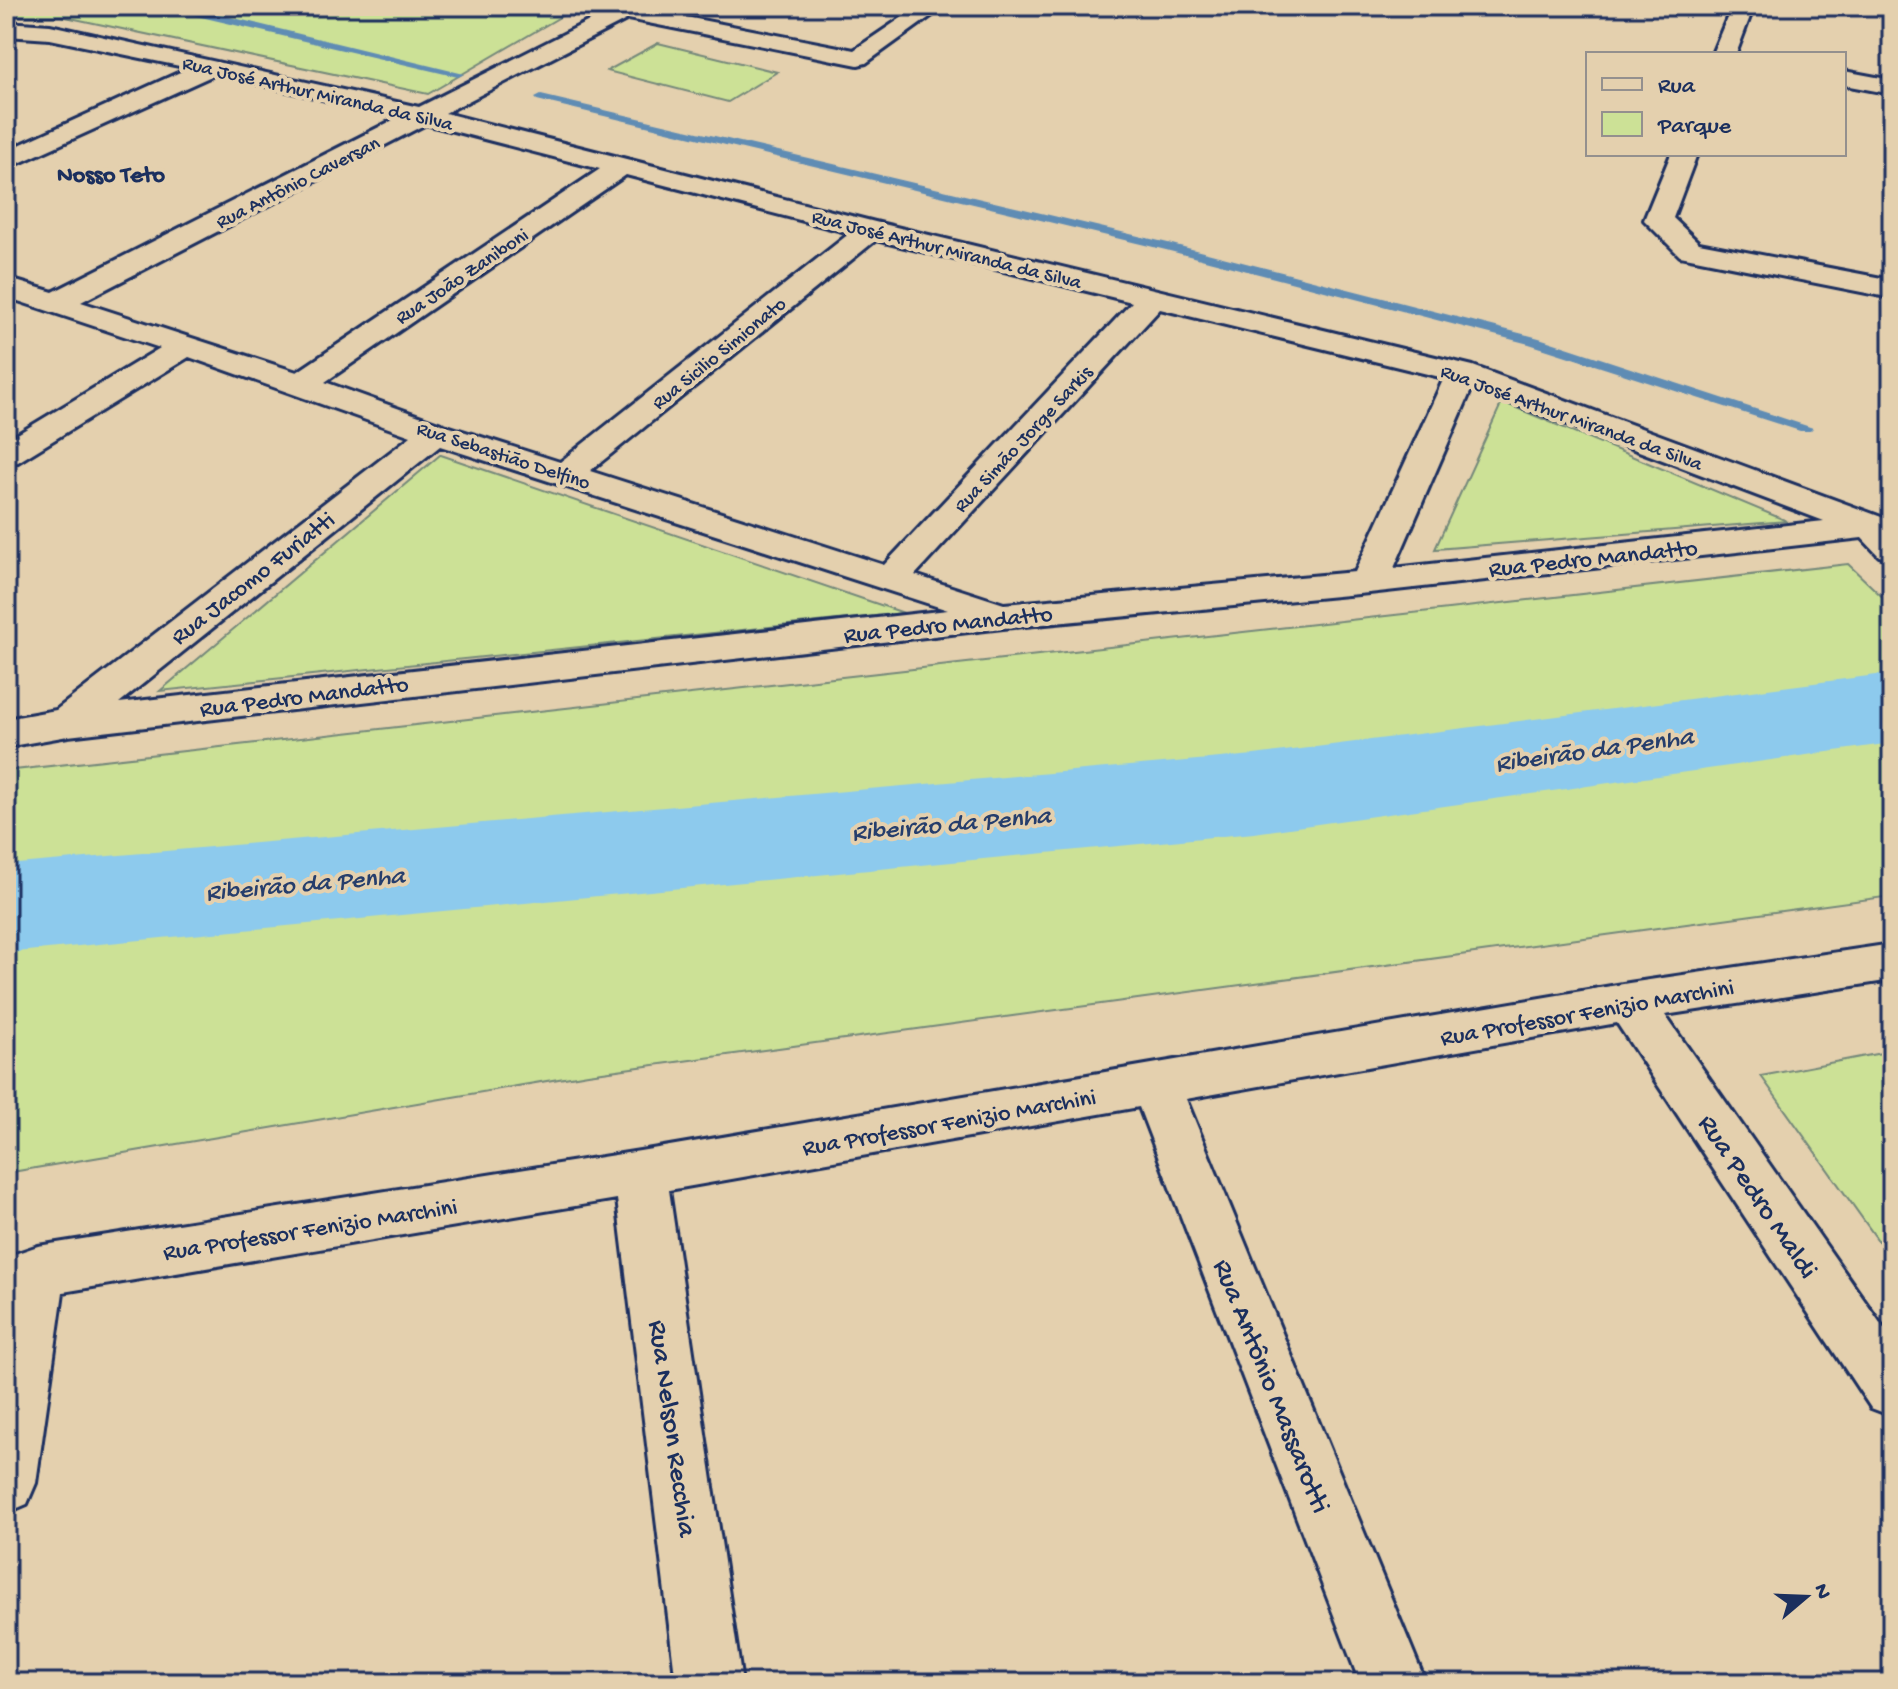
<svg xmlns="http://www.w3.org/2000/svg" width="1898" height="1689" font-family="'Gochi Hand',sans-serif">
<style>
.green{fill:#cce196;stroke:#74887a;stroke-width:2}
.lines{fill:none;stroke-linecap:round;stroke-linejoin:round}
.stream{fill:#5f8cb4;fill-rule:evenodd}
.river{fill:#8dcaed;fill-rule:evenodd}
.minor-casing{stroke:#1b2f5e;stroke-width:6}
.minor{fill:#e4d0ae;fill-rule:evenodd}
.labels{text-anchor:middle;stroke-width:8;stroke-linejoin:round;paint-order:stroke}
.far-street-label{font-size:20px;fill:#1b2f5e;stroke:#e4d0ae}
.far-quarter-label{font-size:24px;font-weight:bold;fill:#1b2f5e;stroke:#e4d0ae}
.street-label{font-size:24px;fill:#1b2f5e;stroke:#e4d0ae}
.water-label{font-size:26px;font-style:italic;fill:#263e6c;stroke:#e4d0ae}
.near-street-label{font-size:28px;fill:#1b2f5e;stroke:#e4d0ae}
</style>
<rect width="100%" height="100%" fill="#e4d0ae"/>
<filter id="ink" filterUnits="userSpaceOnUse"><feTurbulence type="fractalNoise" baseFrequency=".0125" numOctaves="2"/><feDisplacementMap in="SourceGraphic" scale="16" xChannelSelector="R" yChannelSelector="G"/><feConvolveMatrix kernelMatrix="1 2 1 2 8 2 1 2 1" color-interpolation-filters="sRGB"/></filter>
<g filter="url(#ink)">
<path class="green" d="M6,6H527L565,14L428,94L61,16H6Z
M658,43L777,72L728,102L607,71Z
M1502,402L1787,521L1435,549Z
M440,455H441L904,613L160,691Z
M1848,564L1892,606V896L588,1074L6,1173V771Z
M1892,1051V1260L1761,1076Z"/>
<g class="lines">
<path class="stream" d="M154,6L197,9L464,74L458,77Z
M541,95L1168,243L1539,338L1813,428L1810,431H1800L1529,344L1166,250L537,100L535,98Z"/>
<path class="river" d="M1892,673V743L1254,833L6,953V865L1254,755Z"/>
<g class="minor-casing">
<path id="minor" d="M596,6H647L645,9L854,50L919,6H945L866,63L858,65L628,19L445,113L875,222L1473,366L1884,518L1892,527V559L1879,556L1862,538L1369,593L1003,628L68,736L6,747V719L56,710L411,436L189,357L18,462L6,465V441L160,348L6,297V278L53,292L399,117L216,74L6,169V151L189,68L50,39L6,36V22L50,25L419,107L603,14L598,13ZM426,124L600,169L297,372L81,302ZM626,175L850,233L560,462L447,426L325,382ZM876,240L1132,302L884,565L590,471ZM1160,309L1444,378L1355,572L1004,604L915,575ZM1472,388L1824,521L1394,568ZM440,446L948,610L119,703Z
M1732,6H1754L1736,54H1712Z
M1844,71L1892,80V94L1844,85Z
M1671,154H1697L1673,218L1699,243L1892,280V298L1680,256L1644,220Z
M1892,944V980L1665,1015L1892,1340V1416L1871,1408L1617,1023L1186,1099L1426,1683H1360L1139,1107L669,1190L742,1683H676L617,1199L63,1292L36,1483L27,1504L6,1513V1257L38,1246L640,1151L1629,983Z"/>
</g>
<use href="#minor" class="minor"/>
</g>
</g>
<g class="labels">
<g class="far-street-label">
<text transform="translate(318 92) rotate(13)" y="7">Rua José Arthur Miranda da Silva</text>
<text transform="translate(297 181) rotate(-27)" y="7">Rua Antônio Caversan</text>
<text transform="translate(947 248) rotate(14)" y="7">Rua José Arthur Miranda da Silva</text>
<text transform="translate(461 275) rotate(-34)" y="7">Rua João Zaniboni</text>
<text transform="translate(718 352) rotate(-39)" y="7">Rua Sicilio Simionato</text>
<text transform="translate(1572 416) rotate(20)" y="7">Rua José Arthur Miranda da Silva</text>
<text transform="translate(1022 438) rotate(-47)" y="7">Rua Simão Jorge Sarkis</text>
<text transform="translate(504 454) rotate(18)" y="7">Rua Sebastião Delfino</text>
</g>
<g class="far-quarter-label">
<text x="111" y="181">Nosso Teto</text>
</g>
<g class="street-label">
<text transform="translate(1593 557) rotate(-6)" y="8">Rua Pedro Mandatto</text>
<text transform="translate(252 577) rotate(-38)" y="8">Rua Jacomo Furiatti</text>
<text transform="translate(948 623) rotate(-6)" y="8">Rua Pedro Mandatto</text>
<text transform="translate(304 695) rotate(-7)" y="8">Rua Pedro Mandatto</text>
<text transform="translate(1587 1011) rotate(-10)" y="8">Rua Professor Fenizio Marchini</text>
<text transform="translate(949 1121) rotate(-10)" y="8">Rua Professor Fenizio Marchini</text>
<text transform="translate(310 1228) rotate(-9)" y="8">Rua Professor Fenizio Marchini</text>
</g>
<g class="water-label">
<text transform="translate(1594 748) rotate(-8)" y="9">Ribeirão da Penha</text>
<text transform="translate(951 822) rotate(-5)" y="9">Ribeirão da Penha</text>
<text transform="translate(305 882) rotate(-5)" y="9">Ribeirão da Penha</text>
</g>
<g class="near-street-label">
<text transform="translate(1760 1195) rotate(56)" y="10">Rua Pedro Maldi</text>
<text transform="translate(1274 1385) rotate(68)" y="10">Rua Antônio Massarotti</text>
<text transform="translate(675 1428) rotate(82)" y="10">Rua Nelson Recchia</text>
</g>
</g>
<rect width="1898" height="1689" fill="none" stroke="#e4d0ae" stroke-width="32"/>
<rect x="16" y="16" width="1866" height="1657" fill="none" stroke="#1b2f5e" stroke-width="3" filter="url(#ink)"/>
<rect x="1586" y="52" width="260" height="104" fill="#e4d0ae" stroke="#94908e" stroke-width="2"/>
<rect x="1602" y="78" width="40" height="12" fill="#e4d0ae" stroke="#94908e" stroke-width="2"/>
<text x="1658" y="92" font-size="24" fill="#1b2f5e">Rua</text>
<rect x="1602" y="112" width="40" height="24" fill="#cce196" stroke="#94908e" stroke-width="2"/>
<text x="1658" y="132" font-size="24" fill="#1b2f5e">Parque</text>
<g transform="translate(1806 1597) rotate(71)" stroke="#e4d0ae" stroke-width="6" paint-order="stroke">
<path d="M0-6L14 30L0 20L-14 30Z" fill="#1b2f5e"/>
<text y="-12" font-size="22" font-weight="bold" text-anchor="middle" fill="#1b2f5e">N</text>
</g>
</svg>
